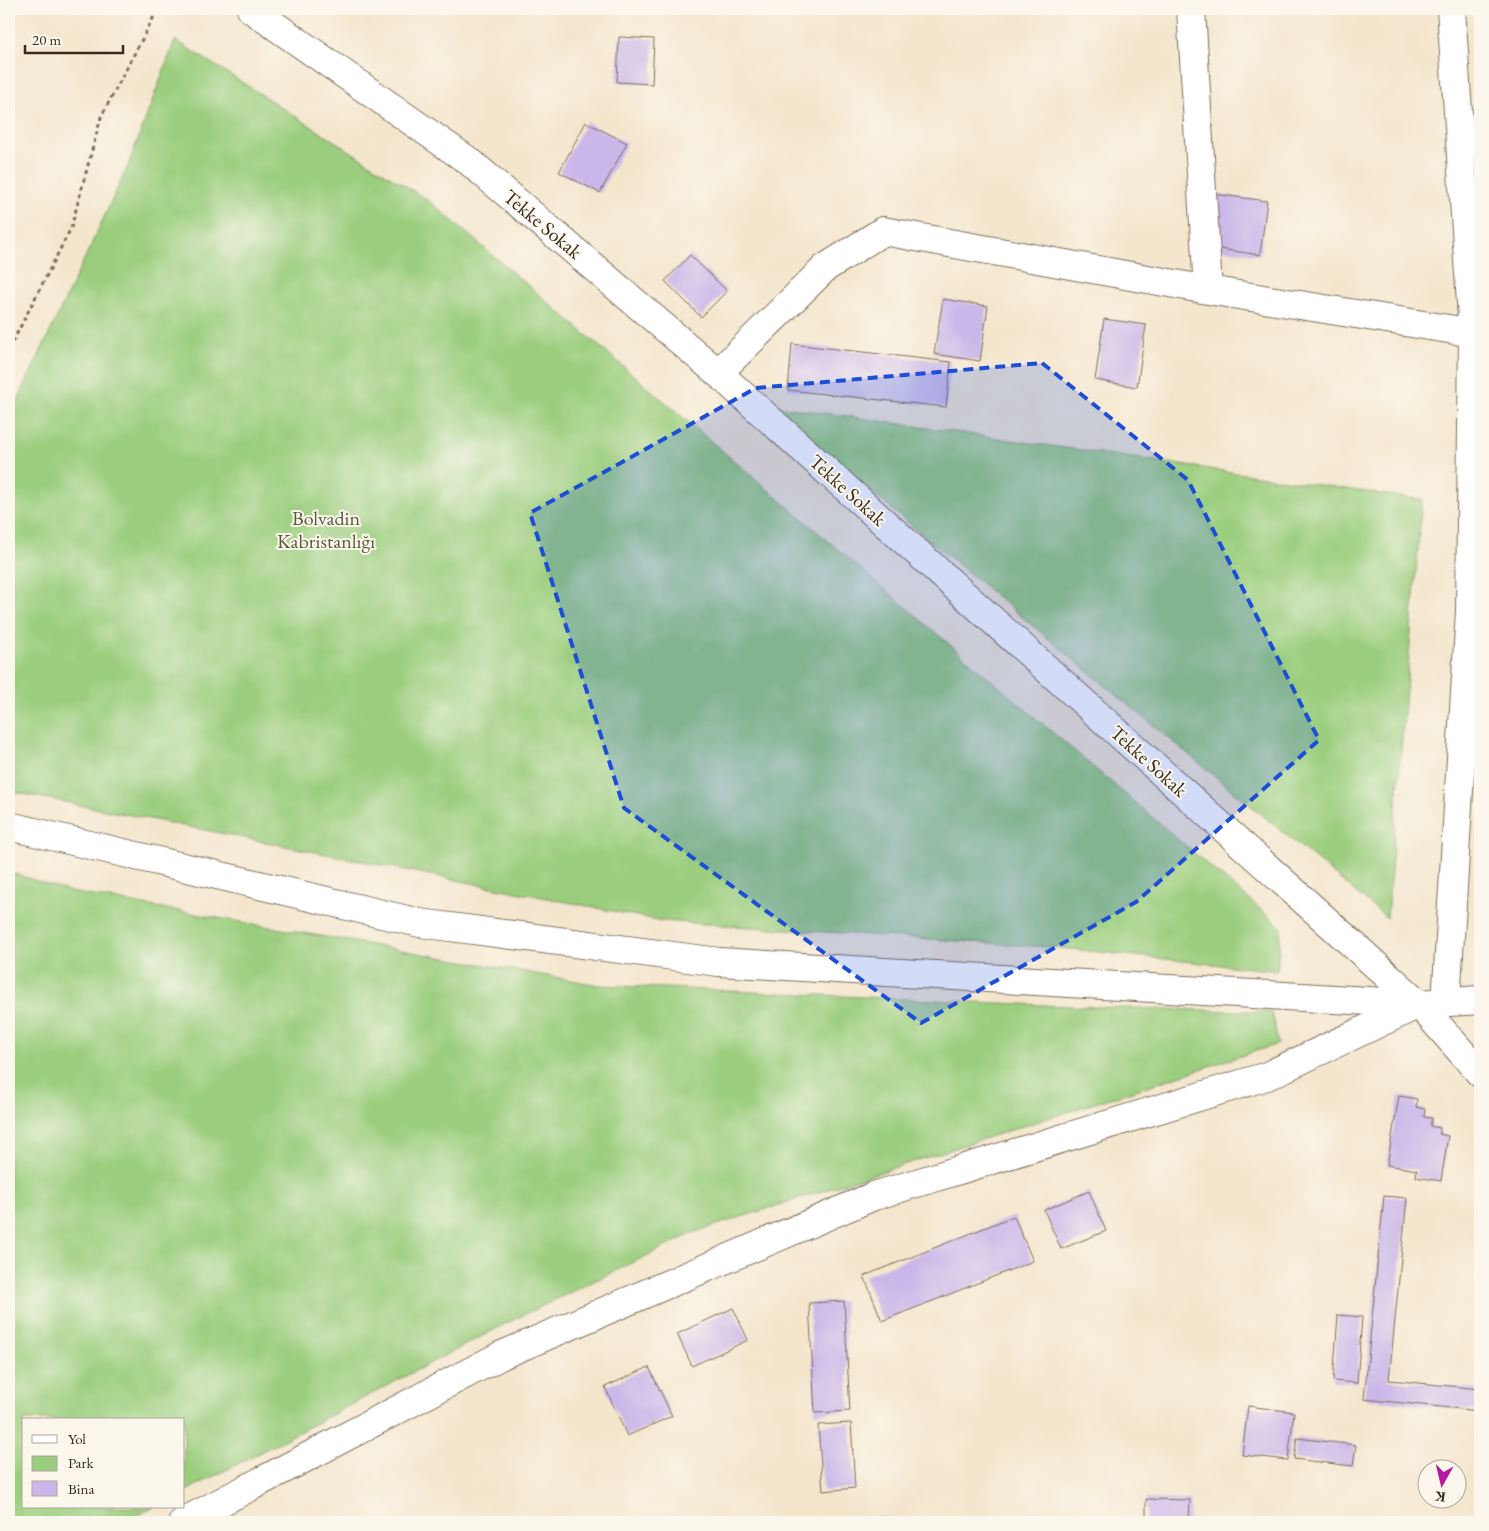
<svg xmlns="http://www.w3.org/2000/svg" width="1489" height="1531" font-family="'EB Garamond',serif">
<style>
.green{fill:#9acd7d;stroke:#6a7c4e}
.building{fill:#cab7e9}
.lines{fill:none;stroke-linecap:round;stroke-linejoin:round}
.street-casing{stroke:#7c6c5b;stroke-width:30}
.secondary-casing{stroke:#7c6c5b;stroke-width:30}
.path{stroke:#7c6c5b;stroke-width:3;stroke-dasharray:4 4;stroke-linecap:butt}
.street{stroke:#fff;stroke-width:28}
.secondary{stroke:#fff;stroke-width:28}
.marked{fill:#1d4ed8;fill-opacity:0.2;stroke:#1d4ed8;stroke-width:4;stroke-dasharray:10 6;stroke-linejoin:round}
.labels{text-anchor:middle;stroke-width:4;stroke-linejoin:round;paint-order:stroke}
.street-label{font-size:20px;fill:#3b2a1e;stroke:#fbf7ec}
.park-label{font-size:20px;fill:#585b3a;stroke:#fbf7ec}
</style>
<rect width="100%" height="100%" fill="#fbf7ec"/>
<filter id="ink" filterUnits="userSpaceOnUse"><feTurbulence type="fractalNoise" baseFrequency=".02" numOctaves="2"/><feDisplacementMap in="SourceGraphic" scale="10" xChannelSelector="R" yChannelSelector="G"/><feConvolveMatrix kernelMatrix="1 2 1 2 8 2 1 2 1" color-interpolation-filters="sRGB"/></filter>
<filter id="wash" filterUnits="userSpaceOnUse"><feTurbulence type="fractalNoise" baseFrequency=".0096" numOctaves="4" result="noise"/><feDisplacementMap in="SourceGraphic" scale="20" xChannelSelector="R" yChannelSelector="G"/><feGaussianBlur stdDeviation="1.12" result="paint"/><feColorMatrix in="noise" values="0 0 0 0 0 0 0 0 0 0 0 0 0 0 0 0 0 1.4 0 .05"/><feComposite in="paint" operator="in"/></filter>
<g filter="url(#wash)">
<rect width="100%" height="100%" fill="#f4e6cd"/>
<path class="green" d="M175,40L429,201L1281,927L1277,971L1061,948L662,921L9,791V419L128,166Z
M764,404L1422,500L1387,918Z
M9,872L71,892L599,985L1066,1006L1272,1012L1278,1044L698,1231L507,1323L184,1492V1420H24V1507H154L125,1522H9Z"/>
<g id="blocks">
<path class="building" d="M619,37L654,39L652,84L617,82Z
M586,122L627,143L600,193L559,172Z
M1214,194L1267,201L1260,255L1206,247Z
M690,255L727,291L701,317L665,281Z
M943,299L988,306L980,361L934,354Z
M1104,319L1146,325L1137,387L1095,380Z
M792,344L951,362L946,407L788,390Z
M1399,1096L1417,1099L1416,1107L1425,1109L1424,1117L1432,1118L1430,1126L1440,1128L1439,1134L1448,1136L1441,1181L1416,1177L1417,1170L1387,1165Z
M1089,1191L1106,1231L1061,1249L1044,1210Z
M1384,1196L1407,1198L1389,1380L1480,1389V1411L1364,1399Z
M1014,1216L1033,1261L882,1321L864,1276Z
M844,1301L850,1411L815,1413L809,1303Z
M733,1308L748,1340L692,1366L677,1334Z
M1338,1315L1362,1317L1357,1383L1333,1381Z
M649,1367L672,1416L627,1436L605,1387Z
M1248,1406L1294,1412L1288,1460L1242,1455Z
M851,1423L855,1488L823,1491L818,1425Z
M1297,1438L1356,1445L1353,1466L1294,1459Z
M1146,1499L1190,1500L1189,1522H1146Z
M885,1517V1522H830V1521Z"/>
</g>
</g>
<g filter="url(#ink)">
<use href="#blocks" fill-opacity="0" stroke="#7c6c5b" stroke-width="1"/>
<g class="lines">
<g class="street-casing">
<path id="street" d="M1191,9L1208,290
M718,373L825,268L883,231L1208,290L1473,333
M1446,1002L1470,611L1473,333L1451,9
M1419,1004L1480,1073"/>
</g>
<g class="secondary-casing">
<path id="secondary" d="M251,9L470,162L718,373L1419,1004
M9,826L420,923L719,962L1419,1004
M183,1522L502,1355L874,1196L1267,1076L1419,1004L1480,1000"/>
</g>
<path class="path" d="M9,349L71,228L101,117L158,9"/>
<use href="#street" class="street"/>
<use href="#secondary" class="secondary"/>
</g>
</g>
<path class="marked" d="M1042,363L1188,480L1319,740L1136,902L921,1023L624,808L530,513L756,388Z"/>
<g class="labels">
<g class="street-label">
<text transform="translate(543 224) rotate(40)" y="7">Tekke Sokak</text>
<text transform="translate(848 490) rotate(42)" y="7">Tekke Sokak</text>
<text transform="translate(1149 761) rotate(42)" y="7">Tekke Sokak</text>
</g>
<g class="park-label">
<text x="326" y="525">Bolvadin<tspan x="326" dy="23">Kabristanlığı</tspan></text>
</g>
</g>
<rect width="1489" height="1531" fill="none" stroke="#fbf7ec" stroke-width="30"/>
<rect x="22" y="1418" width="162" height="90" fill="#fbf7ec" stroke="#aea59a"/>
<rect x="32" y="1435" width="25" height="8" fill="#ffffff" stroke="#aea59a"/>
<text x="68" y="1444" font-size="15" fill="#3b2a1e">Yol</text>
<rect x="32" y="1456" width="25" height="15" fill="#9acd7d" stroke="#aea59a"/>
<text x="68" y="1468" font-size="15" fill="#3b2a1e">Park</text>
<rect x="32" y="1481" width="25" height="15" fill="#cab7e9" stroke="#aea59a"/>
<text x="68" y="1494" font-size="15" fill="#3b2a1e">Bina</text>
<g transform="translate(1442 1484) rotate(188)"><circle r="24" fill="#fbf7ec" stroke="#aea59a"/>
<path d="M0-4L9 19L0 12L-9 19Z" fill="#b5179e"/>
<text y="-8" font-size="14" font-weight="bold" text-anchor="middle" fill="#3b2a1e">K</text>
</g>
<path d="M25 45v8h98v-8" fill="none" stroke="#3b2a1e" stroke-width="2.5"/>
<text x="32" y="45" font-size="15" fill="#3b2a1e" stroke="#fbf7ec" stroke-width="4" paint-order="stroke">20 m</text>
</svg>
